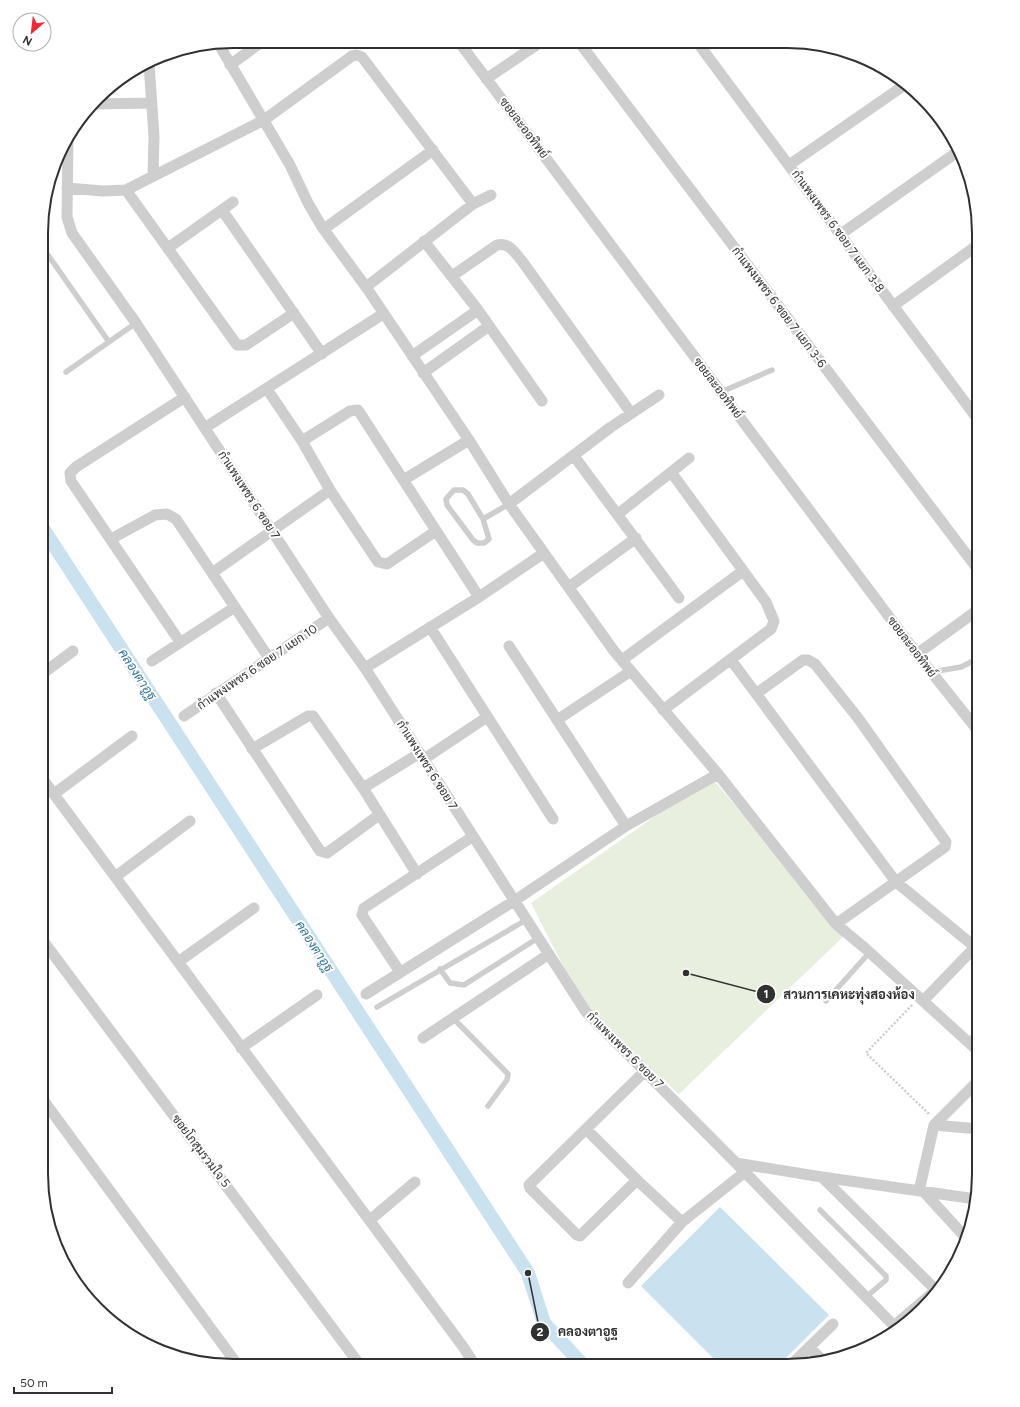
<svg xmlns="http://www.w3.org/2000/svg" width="1020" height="1407" font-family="Figtree,Sarabun,sans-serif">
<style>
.green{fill:#e8efdf}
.water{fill:#cae2f0}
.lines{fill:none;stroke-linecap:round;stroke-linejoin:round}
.canal{stroke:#cae2f0;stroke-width:14}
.path{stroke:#cecece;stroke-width:2.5;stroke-dasharray:2 2;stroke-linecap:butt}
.service{stroke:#cecece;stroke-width:5.5}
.minor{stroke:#cecece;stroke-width:11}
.labels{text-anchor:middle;stroke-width:4;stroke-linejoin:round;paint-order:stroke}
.street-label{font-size:12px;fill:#313131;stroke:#fff}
.water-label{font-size:13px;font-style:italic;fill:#36779d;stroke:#fff}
.rim{fill:none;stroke:#313131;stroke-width:2}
.leader{fill:none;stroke:#313131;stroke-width:1.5}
.callout-dot{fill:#313131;stroke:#fff;stroke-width:1.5}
.mark-label{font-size:12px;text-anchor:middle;font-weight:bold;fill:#fff}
.callout-label{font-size:13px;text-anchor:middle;font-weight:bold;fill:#313131;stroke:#fff;stroke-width:4;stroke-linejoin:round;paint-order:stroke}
</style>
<rect width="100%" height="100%" fill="#fff"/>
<path class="green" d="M711,777L845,935L679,1094L586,1011L531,903Z"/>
<path class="water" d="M720,1207L829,1315L778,1366H721L641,1286Z"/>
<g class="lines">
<path class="canal" d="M42,527L528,1273L544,1323L583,1365"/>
<path class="path" d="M912,1005L866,1053L930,1115"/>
<path class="service" d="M48,255L109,342
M66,372L136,323
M721,392L772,370
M483,519L468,494L463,490H454L446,499L447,505L473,540L477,543H484L489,539L483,519L509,504
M932,672L961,667L979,658
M440,969L450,983L464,985L538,938
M826,1001L870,952
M377,1007L526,920
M453,1018L508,1074L507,1080L488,1106
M820,1210L886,1276V1280L866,1297"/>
<path class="minor" d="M459,42L917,654L979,732
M579,42L979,571
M697,42L979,421
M218,43L290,165L308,203L322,227L366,287L469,440L509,504L614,651L718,774L836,924L866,949L979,1052
M149,64L154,136L153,176
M230,65L263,41
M486,79L541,42
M94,104L152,103
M68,136L67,217L72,233L136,323L329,618L365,668L586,1012L736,1163L897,1329
M789,165L906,84
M67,188L103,191L126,190L264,120L352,56L357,55L362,57L473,204
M126,190L237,345H246L294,313
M222,210L322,354
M324,229L433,150
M841,234L960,150
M424,241L478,310L542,401
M168,248L233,202
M452,276L497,245C509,242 515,253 522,261L631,413
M366,287L473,204L491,195
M893,306L979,244
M412,356L478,310
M423,373L489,326
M206,427L383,314
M302,441L350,411L358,410L479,597
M574,456L679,598
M405,479L469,440
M330,490L378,562L387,564L436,531
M509,504L611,427L659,395
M618,514L689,458
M111,539L155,515L167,514L176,519L269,658
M212,573L330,490L302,441L267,389
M569,587L636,538
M430,627L553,819
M180,642L71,481L70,473L76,467L185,397
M509,646L626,826
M917,654L979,609
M622,660L743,571
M731,660L896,882L975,947L923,1001
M152,661L235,607
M365,668L479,597L544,553
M42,674L73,651
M216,693L320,851L327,853L379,815
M757,693L803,660H808L815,664L858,718L946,842L945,847L836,924
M663,710L771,629L774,621L766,602L671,472
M184,716L329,618
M557,720L631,671
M252,749L308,716H313L363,788L417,874
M424,759L487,717
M42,778L464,1348L471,1359
M363,788L420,753
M54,794L132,736
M115,877L190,821
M41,938L360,1365
M178,962L254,908
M400,972L362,915L364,908L472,837
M366,994L514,901L626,826L718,774
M423,1038L549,954
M970,1044L979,1035
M241,1048L317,995
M41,1097L237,1364
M934,1125L979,1129
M586,1129L637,1180L682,1222
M736,1163L822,1177L937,1291
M822,1177L976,1199
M637,1180L580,1236L577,1235L530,1188L529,1185L645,1071
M919,1191L934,1125L979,1080
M923,1191L967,1239
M370,1220L415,1182
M628,1283L682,1222L745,1172
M894,1326L936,1290
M809,1347L820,1358
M791,1365L833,1324"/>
</g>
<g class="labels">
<g class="street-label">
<text transform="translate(524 128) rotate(53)" y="4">ซอยละออทิพย์</text>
<text transform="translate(838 231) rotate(54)" y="4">กำแพงเพชร 6 ซอย 7 แยก 3-8</text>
<text transform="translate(779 307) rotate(53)" y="4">กำแพงเพชร 6 ซอย 7 แยก 3-6</text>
<text transform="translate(718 388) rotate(53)" y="4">ซอยละออทิพย์</text>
<text transform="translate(249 495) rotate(57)" y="4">กำแพงเพชร 6 ซอย 7</text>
<text transform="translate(912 647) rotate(53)" y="4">ซอยละออทิพย์</text>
<text transform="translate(257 667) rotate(-34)" y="4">กำแพงเพชร 6 ซอย 7 แยก 10</text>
<text transform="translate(427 765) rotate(58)" y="4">กำแพงเพชร 6 ซอย 7</text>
<text transform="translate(625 1050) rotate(45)" y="4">กำแพงเพชร 6 ซอย 7</text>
<text transform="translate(201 1151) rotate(53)" y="4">ซอยโกสุมรวมใจ 5</text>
</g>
<g class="water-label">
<text transform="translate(138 674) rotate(57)" y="5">คลองตาอูฐ</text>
<text transform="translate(315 946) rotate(57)" y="5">คลองตาอูฐ</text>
</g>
</g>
<path d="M0 0H1020V1407H0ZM233 48H787A185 185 0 0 1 972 233V1174A185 185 0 0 1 787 1359H233A185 185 0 0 1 48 1174V233A185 185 0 0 1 233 48Z" fill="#fff" fill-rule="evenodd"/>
<path class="rim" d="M233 48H787A185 185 0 0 1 972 233V1174A185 185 0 0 1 787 1359H233A185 185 0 0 1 48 1174V233A185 185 0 0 1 233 48Z"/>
<path class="leader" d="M686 973L766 994M528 1273L540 1332"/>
<g class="callout-dot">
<circle cx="686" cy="973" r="4"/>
<circle cx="528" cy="1273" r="4"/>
<circle cx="766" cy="994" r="10"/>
<circle cx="540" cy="1332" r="10"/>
</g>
<g class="mark-label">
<text x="766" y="998">1</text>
<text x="540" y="1336">2</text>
</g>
<g class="callout-label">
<text x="849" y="999">สวนการเคหะทุ่งสองห้อง</text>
<text x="588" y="1336">คลองตาอูฐ</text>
</g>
<g transform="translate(32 32) rotate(208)"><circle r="19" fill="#ffffff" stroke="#adadad"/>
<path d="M0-3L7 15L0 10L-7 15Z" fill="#f62639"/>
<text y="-6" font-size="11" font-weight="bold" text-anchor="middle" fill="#313131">N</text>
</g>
<path d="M14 1387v6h98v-6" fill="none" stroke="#313131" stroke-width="2"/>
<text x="20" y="1387" font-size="12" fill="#313131" stroke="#ffffff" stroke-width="3" paint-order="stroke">50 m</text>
</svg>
